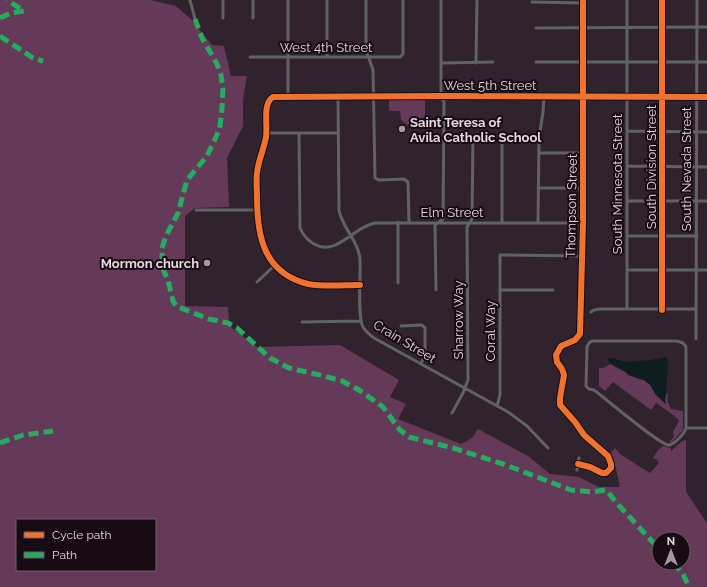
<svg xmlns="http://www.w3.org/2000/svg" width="707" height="587" font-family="Raleway,sans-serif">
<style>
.green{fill:#653958;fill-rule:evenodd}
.water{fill:#0e1d1e}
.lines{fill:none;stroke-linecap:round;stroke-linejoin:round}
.street{stroke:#606364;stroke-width:3}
.secondary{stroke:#636468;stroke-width:4}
.quiet{stroke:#26ab63;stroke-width:5;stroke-dasharray:10 5;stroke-linecap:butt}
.cycleway-casing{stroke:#170c14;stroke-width:8}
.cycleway{stroke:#ef722f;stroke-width:6}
.poi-dot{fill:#a797a2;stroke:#170c14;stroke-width:1.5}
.labels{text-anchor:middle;stroke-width:4;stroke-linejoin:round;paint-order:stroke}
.street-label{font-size:13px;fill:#e7d5e1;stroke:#170c14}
.poi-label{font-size:13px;font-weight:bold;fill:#e7d5e1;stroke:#170c14;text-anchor:start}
</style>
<rect width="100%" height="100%" fill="#31232d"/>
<path class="green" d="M0,0H150L176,6L192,20L212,45L224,46L231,76H247L243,100V126L227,158L229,207L195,208L185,216V306L228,307L229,326L257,347L340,345L399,380L390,397L406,404L398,419L461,444L472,438L478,429L528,456L550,474L579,477L599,487H620L615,464L611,452L615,448L620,454L650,473L659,463L657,462L658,460L653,458L658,450L663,446L671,448V451L682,441L686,440V492L707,523V587H0ZM17,520H155V570H17ZM659,539H683V563H659Z
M389,100H425V128H412L401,120L400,111H389Z
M610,364L638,379L644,380L650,384L656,395L666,404L665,400L666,394L668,393L667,400L671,409L683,411V430L672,442H669L674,437L673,432L679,421L676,417L656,403L651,410L613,382L605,391L599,386V368H603Z"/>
<path class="water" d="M665,357L668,360L666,394L665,400L666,404L656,395L650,385L644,380L628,375L626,372L610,363L608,360L609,358C616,358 621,362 627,362C639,361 654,360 665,357Z"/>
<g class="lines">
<path class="street" d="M190,0L195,19
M366,0V50L373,70L375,177V178L379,180L404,179L408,182L409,222
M532,2L583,3
M223,18V0
M253,18V0
M536,28L707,27
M250,57H400L403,54V0
M327,57V0
M536,62H707
M441,63L493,62
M476,63L477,0
M288,96V0
M338,96L339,210C342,228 359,241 360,260C361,275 357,317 363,327C366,332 370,335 374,338L508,412L527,426L548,448
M627,131L707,132
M266,133H338
M299,133L300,228C303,235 307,240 314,244C337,257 354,226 375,223H583
M443,136L539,137
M539,153H583
M627,166L707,167
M538,188H583
M627,201H707
M196,210H257
M398,222V283
M502,223V137
M538,223L539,139L543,112L544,96
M627,236H697
M627,270H707
M257,282L275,265
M360,285C343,285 325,287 308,284C264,273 257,237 257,197C257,189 256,181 257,173C258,161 264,149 266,137C268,125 262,104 273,97L441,96L662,97V310
M436,290L435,225L443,219L444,102L441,96V0
M500,290H553
M627,309V0
M591,312L594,310L599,309H696
M302,322L361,321
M401,326L422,325L425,328V354L421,364
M696,339L697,0
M592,341H677L683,343L686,347V428C685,433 675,444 669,445C661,446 605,398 594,390L589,389L586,386L587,347L589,343Z
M497,406L500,395V255L582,256
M452,413L463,393L468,380L467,227L472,219L473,136
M686,428H707
M578,464L590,467L602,473H606L611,468V464L608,456L584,435L575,422L560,405V398L564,375L562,369L557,362L556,355L561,346L575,340L580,334L583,223V0
M577,470L579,458"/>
<path class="secondary" d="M662,0V97H707"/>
<path class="quiet" d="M0,18L11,13L24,11L7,0
M195,19L202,38L217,64L221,75L223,88L222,108L220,126L216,137L207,156L187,180L178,213L166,236L162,248V267L168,280L173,301L176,306L209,319L228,323L237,328L270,358L289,368L324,376L342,381L359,390L383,407L400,430L409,437L453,448L503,464L571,490L592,492L605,490L608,492L615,501L659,549
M0,36L33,58L43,61
M0,443L23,435L53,431
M673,563L683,574L689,587"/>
<g class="cycleway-casing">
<path id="cycleway" d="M360,285C343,285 325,287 308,284C264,273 257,237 257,197C257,189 256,181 257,173C258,161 264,149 266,137C268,125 262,104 273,97L441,96L707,97
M662,310V0
M578,464L590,467L602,473H606L611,468V464L608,456L584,435L575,422L560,405V398L564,375L562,369L557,362L556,355L561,346L575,340L580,334L583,223V0"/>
</g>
<use href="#cycleway" class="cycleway"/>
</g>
<g class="poi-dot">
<circle cx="402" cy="129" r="4"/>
<circle cx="207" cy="263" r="4"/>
</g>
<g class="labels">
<g class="street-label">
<text x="326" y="52">West 4th Street</text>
<text x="490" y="90">West 5th Street</text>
<text transform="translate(651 167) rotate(-90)" y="5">South Division Street</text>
<text transform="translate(686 169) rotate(-90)" y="5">South Nevada Street</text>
<text transform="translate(617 184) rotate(-90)" y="5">South Minnesota Street</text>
<text transform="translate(571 206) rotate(-89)" y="5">Thompson Street</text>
<text x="452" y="217">Elm Street</text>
<text transform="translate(458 320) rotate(-90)" y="5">Sharrow Way</text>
<text transform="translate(490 331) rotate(-90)" y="5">Coral Way</text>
<text transform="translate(405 341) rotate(31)" y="5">Crain Street</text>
</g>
<g class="poi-label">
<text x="410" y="127">Saint Teresa of<tspan x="410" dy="15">Avila Catholic School</tspan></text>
<text x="199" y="268" text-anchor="end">Mormon church</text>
</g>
</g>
<rect x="16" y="519" width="140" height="52" fill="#170c14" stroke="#6a5c66"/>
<rect x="24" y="532" width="20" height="6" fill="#ef722f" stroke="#6a5c66"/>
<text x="52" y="539" font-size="12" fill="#e7d5e1">Cycle path</text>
<rect x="24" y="552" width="20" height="6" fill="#26ab63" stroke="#6a5c66"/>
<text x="52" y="559" font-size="12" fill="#e7d5e1">Path</text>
<g transform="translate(671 551)"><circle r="19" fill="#170c14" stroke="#6a5c66"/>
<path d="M0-3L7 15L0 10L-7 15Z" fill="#a797a2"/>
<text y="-6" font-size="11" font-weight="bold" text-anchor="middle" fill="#e7d5e1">N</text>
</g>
</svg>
